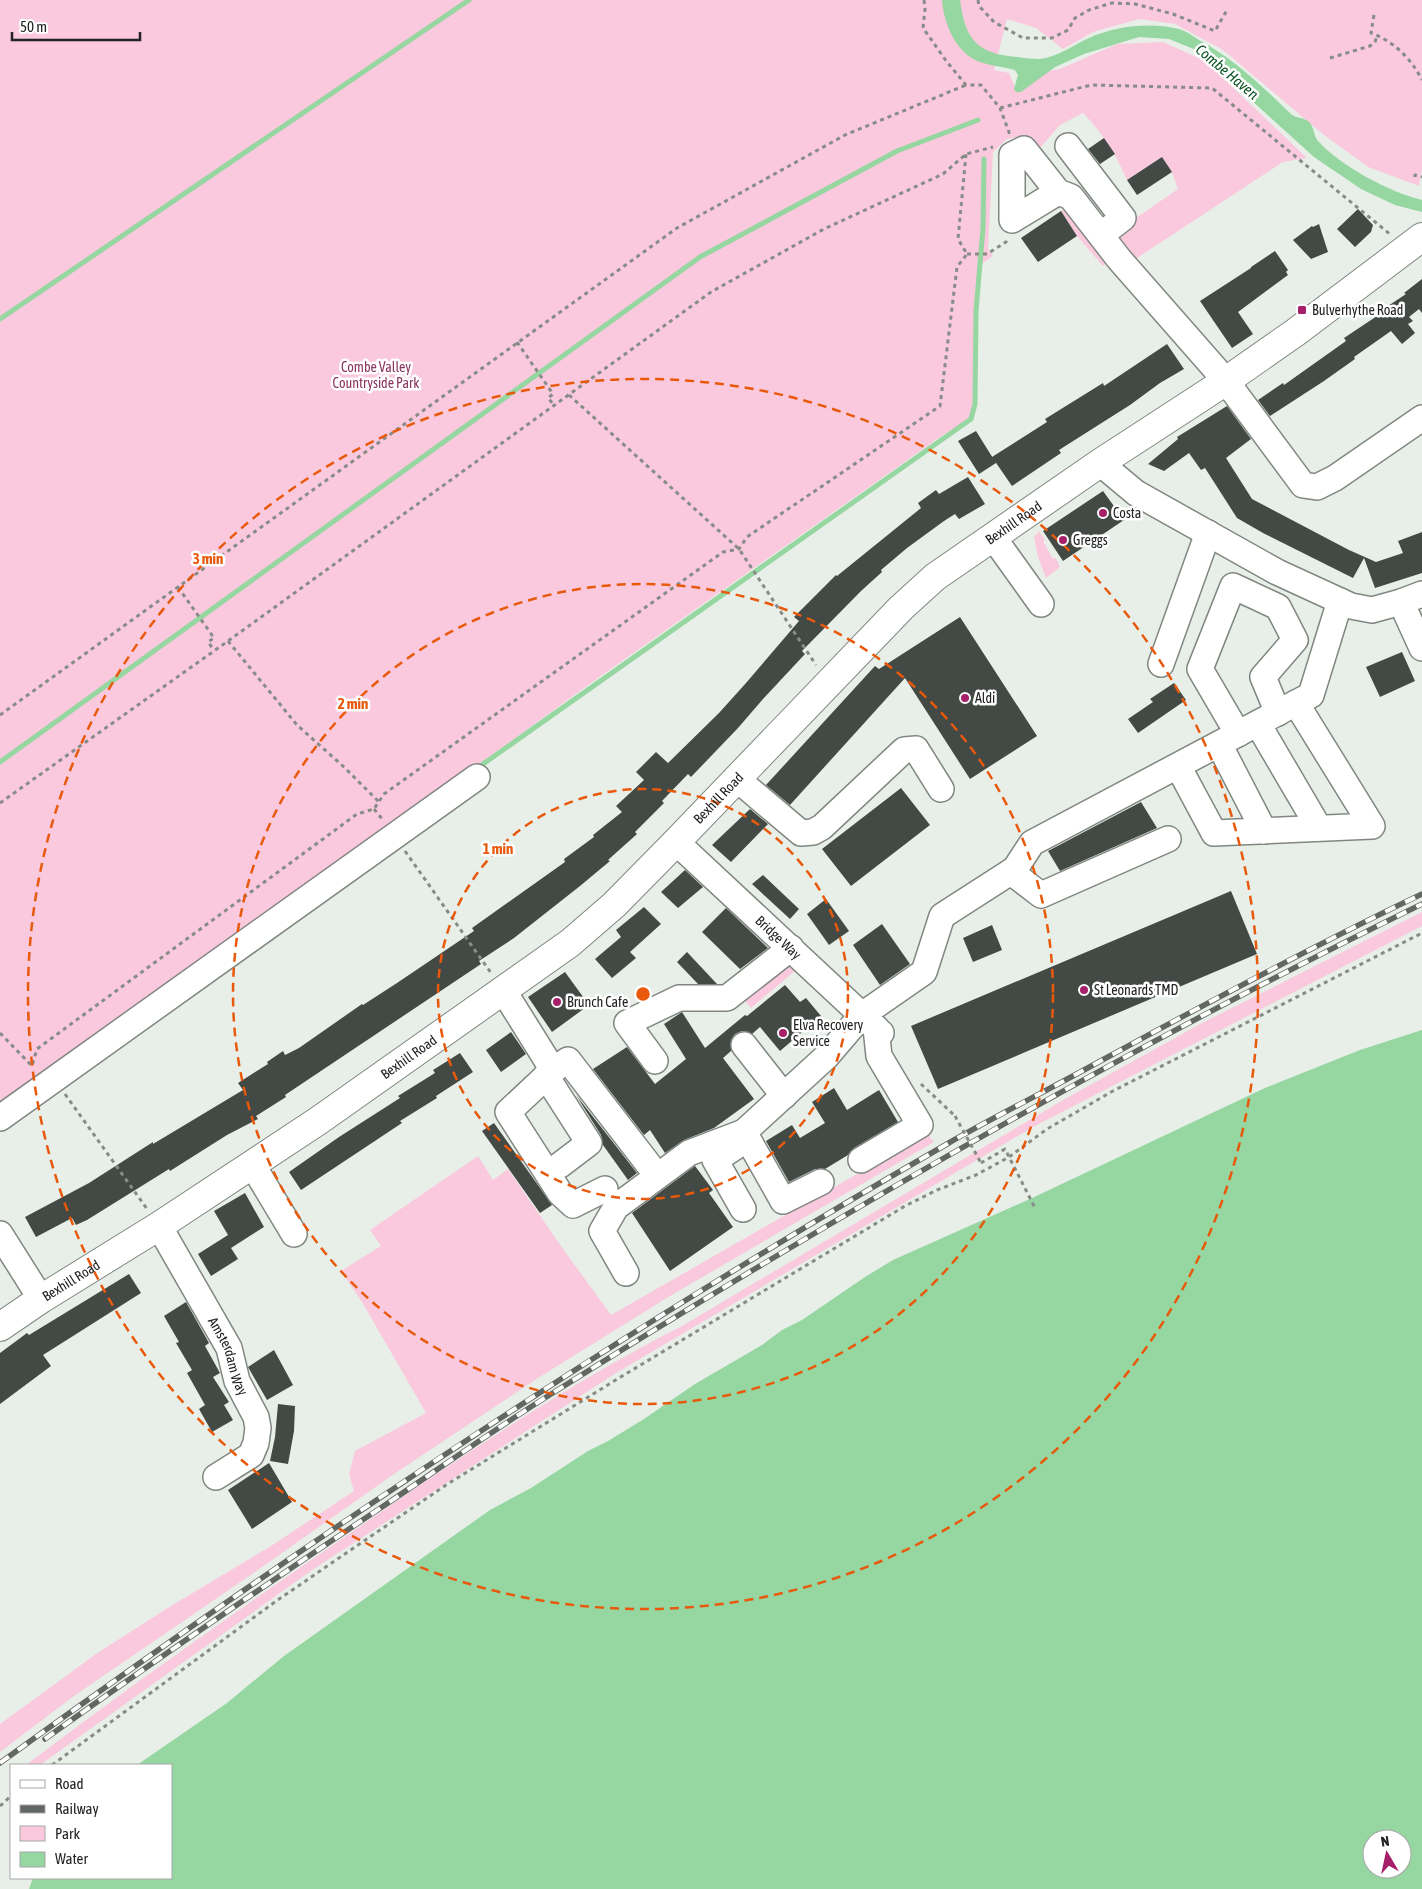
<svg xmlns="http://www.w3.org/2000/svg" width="1422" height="1889" font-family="'Asap Condensed',sans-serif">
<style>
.green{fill:#fac9dd}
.water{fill:#95d6a1;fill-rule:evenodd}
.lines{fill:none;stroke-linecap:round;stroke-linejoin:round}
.stream{stroke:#95d6a1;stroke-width:5}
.building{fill:#434944}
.minor-casing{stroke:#808781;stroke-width:28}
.highway-casing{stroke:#808781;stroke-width:30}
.path{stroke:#878c87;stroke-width:3;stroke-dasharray:4 4;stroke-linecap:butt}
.minor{stroke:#fff;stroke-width:25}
.highway{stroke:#fff;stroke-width:28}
.rail-casing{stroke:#636763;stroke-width:5.5}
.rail{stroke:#fff;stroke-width:4;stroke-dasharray:11;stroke-linecap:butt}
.path-bridge{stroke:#878c87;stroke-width:3;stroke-dasharray:4 4;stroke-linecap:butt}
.ring{fill:none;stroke:#e8590c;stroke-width:2.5;stroke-dasharray:9 6}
.poi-dot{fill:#a51f6a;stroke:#fff;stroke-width:2}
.labels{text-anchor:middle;stroke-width:5;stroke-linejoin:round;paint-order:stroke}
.poi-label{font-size:14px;fill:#212321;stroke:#fff;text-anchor:start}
.park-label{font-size:14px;fill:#8b335f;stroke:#fff}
.street-label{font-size:14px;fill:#212321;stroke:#fff}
.water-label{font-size:15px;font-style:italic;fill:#095323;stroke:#fff}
.centre{fill:#e8590c;stroke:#fff;stroke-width:2.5}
.ring-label{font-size:15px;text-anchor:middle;font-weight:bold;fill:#e8590c;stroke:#fff;stroke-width:5;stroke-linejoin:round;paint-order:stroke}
</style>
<rect width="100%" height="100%" fill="#e8efe8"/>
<path class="green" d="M0,0H1422V169L1419,186L1368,167L1324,135L1223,50L1175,24L1139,19L1093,32L1063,49L1036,28L1007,19L994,70L1009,73L1015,87L1037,73L1060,69L1117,44L1163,42L1205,61L1307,158L1283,162L1134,260L1114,233L1178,189L1172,172L1162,157L1127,180C1116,155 1103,133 1083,113L1060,125L1040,148L1027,136L1007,139L993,152L988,249L993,256L980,265L972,418L943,435L598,678L226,948L0,1107Z
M1067,207L1113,259L1103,266L1077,236L1061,211Z
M1039,531L1045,540L1043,541L1053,559L1056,558L1060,567L1046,578L1038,557L1034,537Z
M1422,912V926L1033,1127L616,1373L312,1570L40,1765H26C135,1682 248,1603 362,1525C465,1454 570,1383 682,1326L1063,1100L1202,1023Z
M786,963L796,970L751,1008L739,994Z
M927,1134L934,1142L670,1296L538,1378L394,1474L255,1572L74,1696L0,1752V1724L96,1654L166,1609L271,1546L354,1491L349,1474L355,1451L426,1413L362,1302L341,1271L381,1246L370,1230L478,1156L493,1180L508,1169L563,1249L611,1315Z"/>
<path class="water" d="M942,0H960C965,39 977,54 1017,57C1024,58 1033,59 1040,59C1058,57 1073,45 1089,38C1115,26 1151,22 1179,29C1186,31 1193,36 1199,40C1234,59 1262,86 1291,114C1297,119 1303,117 1308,121C1314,125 1313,135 1318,141C1341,166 1389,192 1422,200V212L1395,205L1361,189L1314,157L1250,99L1228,75L1206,54L1169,39L1139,37L1084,54L1055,67L1021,92H1016L1014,89L1018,75L1015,70C1004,67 993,66 983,63C957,56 944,25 942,0Z
M1422,1030V1889H29L33,1878H171V1765H137L227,1703L284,1656L490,1510L531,1488L588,1451L608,1441L644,1419L695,1384L762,1345L782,1330L802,1320L865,1277L893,1260L1030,1199L1265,1088L1360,1050ZM1372,1839H1402V1869H1372Z"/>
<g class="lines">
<path class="stream" d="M0,319L469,0
M0,762L700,257L897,151L978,120
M476,769L971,419L975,404L976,311L983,228L984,159"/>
</g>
<path class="building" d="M1104,138L1115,154L1100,164L1088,149Z
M1162,157L1172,172L1137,195L1127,180Z
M1358,209L1373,225L1371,232L1355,247L1337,229Z
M1061,211L1077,236L1038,262L1021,238Z
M1319,224L1328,252L1311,259L1293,240L1312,226L1313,227Z
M1275,251L1288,270L1286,272L1288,275L1238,312L1253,334L1232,348L1200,301L1251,268V267Z
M1422,279V313L1419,309L1409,317L1413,321L1408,324L1415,333L1402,344L1391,331L1354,357L1355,359L1324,381L1270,416L1258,400L1283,383L1284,385L1346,341L1344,338L1389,308L1388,306L1406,294L1404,293Z
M1167,344L1184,369L1160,383L1130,405L1059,450L1061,453L1012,486L992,457L1047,422L1045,419L1103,383L1104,386Z
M1227,406L1251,439L1226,458L1252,499L1349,550L1376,562L1403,553L1398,541L1422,532V573L1375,588L1364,558L1353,578L1263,533L1237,518L1205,468L1201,470L1189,453L1164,471L1148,464L1178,439L1177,437Z
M976,431L996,463L979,474L958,441Z
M968,477L985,504L959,519L955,514L944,521L907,548L881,570L882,572L861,591L802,651L805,654L763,699L738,728L691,777L688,774L662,801L664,803L635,832L637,834L608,860L610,861L580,886L514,938L479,961L481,964L285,1095L286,1097L256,1116L258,1119L227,1135L170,1171L169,1169L87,1220L76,1225L72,1218L36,1237L25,1217L89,1183L153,1142V1144L243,1090L238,1083L268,1064L267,1062L283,1051L285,1055L299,1048L362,1004L363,1005L397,983L474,931L472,928L565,862L564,859L594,837L593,835L622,812L616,806L644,780L636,772L656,752L668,763L719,713L746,683L799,621L794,617L836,575L837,576L921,508L918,503L936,490L939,494Z
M1103,491L1124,520L1063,561L1043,531Z
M960,617L1037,736L970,779L905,678L790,805L766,785L875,666L879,669Z
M1402,652L1415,681L1380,697L1366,667Z
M1174,683L1186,700L1138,733L1128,719L1153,702L1150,699Z
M901,788L930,825L851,886L822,849Z
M1141,802L1157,828L1060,871L1048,851Z
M750,809L768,824L731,862L712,845Z
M685,870L703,887L678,908L661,892Z
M763,875L799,909L790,919L752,884Z
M1231,891L1257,954L938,1089L911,1026Z
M826,899L849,931L829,945L807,914Z
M644,907L661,924L630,952L636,958L612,978L595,959L621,937L616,930Z
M726,908L768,948L740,969L702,932Z
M882,924L910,964L880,985L853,945Z
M992,925L1002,950L973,962L963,938Z
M687,952L717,984H698L677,962Z
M565,972L589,1005L552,1032L528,997Z
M785,985L800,1002L806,998L821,1016L780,1051L760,1027L752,1034L742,1031L735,1034L731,1040V1051L723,1058L754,1099L714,1128L684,1140L665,1153L650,1130L644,1135L593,1069L627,1047L655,1084L686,1059L664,1024L682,1012L705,1048L745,1015L747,1016Z
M511,1032L526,1054L501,1072L486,1050Z
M460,1053L473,1072L436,1096L437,1098L400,1121L402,1123L301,1190L289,1172L339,1137L400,1098L398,1096L435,1073L433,1070Z
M834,1088L847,1110L879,1090L898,1122L854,1148L848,1155L825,1169H815L789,1182L766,1141L792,1125L800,1138L825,1123L812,1102Z
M576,1095L637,1173L628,1180L603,1145L601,1135Z
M494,1123L552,1205L540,1213L482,1131Z
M695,1166L713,1190L709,1193L733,1227L670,1271L632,1213Z
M245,1193L264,1227L231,1248L238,1259L211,1276L198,1254L228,1235L214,1211Z
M129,1274L141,1293L43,1355L51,1366L0,1404V1353L27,1333L29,1335Z
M186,1302L209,1343L205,1346L220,1373L213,1377L229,1402L224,1405L233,1420L212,1432L199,1409L205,1405L187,1373L192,1370L176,1343L179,1342L164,1316Z
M274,1350L293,1385L267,1400L248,1367Z
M278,1404L295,1406L294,1431L288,1464L270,1461L275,1437Z
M269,1463L292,1502L252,1529L228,1490Z"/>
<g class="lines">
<g class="minor-casing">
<g id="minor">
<path d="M1068,146L1123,218L1101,235"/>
<path d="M1058,192L1012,220V155L1024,149L1058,192L1071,197L1119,259L1226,381L1303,485L1317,487L1335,478L1422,418"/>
<path d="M1100,463L1136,493L1277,572L1351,606L1372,610L1401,602L1422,594"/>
<path d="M993,537L1041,604"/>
<path d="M1401,602L1422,648"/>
<path d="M1161,664L1208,533"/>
<path d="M1258,724L1319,828"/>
<path d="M1238,734L1200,669L1233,586L1278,607L1295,640L1263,677L1278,713"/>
<path d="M1219,744L1264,831"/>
<path d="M1178,766L1214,833L1372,826L1296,703"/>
<path d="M737,779L801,833L813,832L822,827L904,750L916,749L941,789"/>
<path id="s1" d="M676,842L881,1033"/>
<path d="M1011,872L1041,895L1168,839"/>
<path d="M503,990L553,1070L568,1060L649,1165"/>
<path d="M744,1045L784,1096"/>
<path d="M655,1061L627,1023L679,998H727L791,948"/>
<path d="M553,1070L508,1112L560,1193L573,1205L605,1189"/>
<path d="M546,1076L589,1143L560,1165"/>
<path d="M0,1118L477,777"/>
<path d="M739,1140L735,1147L715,1160L743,1209"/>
<path d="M861,1160L920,1125L879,1056L876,1028"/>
<path d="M252,1164L294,1234"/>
<path d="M821,1182L783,1201L744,1132L827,1056L862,1015L924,972L942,916L1015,869L1032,843L1311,695L1340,601"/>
<path id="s2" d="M159,1226L229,1348L237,1381L256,1417L258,1428L256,1443L251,1455L216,1477"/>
<path d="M0,1234L41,1299"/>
<path d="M626,1273L602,1231L616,1207L689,1153L744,1132"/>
</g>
</g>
<g class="highway-casing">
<g id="highway">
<path id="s3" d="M0,1327L41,1299L159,1226L318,1121L570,943L614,905L676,842L901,608L935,577L1100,463L1226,381L1296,332L1422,237"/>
</g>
</g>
<path class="path" d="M924,0L925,9L923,28L947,62L966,85H981L1000,108L1010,135
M978,0L979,6L994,22L1023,38H1052L1068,30L1075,18L1089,10L1112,3L1135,4L1173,14L1215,31L1227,10
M1374,15L1371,33C1393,41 1411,58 1422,80
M1330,58L1370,46L1375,42L1377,36
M1000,108L1091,85L1212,88L1391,235
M1415,177V175L1422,177
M967,254H987L1006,242L1007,238
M517,342L553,394L548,398L554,405
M569,395L739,549L816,665
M178,587L214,638L208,642L214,650
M228,641L297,725L344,767L379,802
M0,715L677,228L845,135L966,85
M0,803L228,641L711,292L824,229L943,174L966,154L993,147
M374,809L383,820
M405,851L491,973
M0,1033L32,1066L37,1049L357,814L374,809L384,794L723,552L739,549L747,537L940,406L957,267L967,254L958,239L966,154
M921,1084L955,1116
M65,1094L147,1209
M981,1163L1005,1149L1035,1208
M52,1765L279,1599L446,1485L619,1378L905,1206L937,1190L976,1175L1009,1157L1047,1129L1111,1092L1422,933
M0,1806L11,1796"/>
<use href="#minor" class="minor"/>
<use href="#highway" class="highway"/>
<g class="rail-casing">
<path id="rail" d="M45,1739C157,1659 271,1581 385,1505C437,1470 488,1434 540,1401C826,1221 1119,1052 1422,904
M0,1763C306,1541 620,1332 947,1144C996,1116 1046,1091 1095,1064C1203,1005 1311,947 1422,894"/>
</g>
<use href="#rail" class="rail"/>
<path class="path-bridge" d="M955,1116L981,1163"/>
</g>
<g class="ring">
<circle cx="643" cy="994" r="205"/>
<circle cx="643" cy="994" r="410"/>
<circle cx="643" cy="994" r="615"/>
</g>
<g class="poi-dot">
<rect x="1297" y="305" width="10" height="10" rx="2.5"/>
<circle cx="1103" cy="513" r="5"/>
<circle cx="1063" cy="540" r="5"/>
<circle cx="965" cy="698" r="5"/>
<circle cx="1084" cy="990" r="5"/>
<circle cx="557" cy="1002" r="5"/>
<circle cx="783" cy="1033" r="5"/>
</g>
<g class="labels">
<g class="poi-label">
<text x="1312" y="315">Bulverhythe Road</text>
<text x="1113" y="518">Costa</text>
<text x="1073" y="545">Greggs</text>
<text x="975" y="703">Aldi</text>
<text x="1094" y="995">St Leonards TMD</text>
<text x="567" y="1007">Brunch Cafe</text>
<text x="793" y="1030">Elva Recovery<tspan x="793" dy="16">Service</tspan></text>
</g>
<g class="park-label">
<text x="376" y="372">Combe Valley<tspan x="376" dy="16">Countryside Park</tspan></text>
</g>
<g class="street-label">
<text dy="5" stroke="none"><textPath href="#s3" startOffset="1300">Bexhill Road</textPath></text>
<text dy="5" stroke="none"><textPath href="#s3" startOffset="895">Bexhill Road</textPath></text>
<text dy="5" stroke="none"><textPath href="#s1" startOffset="140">Bridge Way</textPath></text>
<text dy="5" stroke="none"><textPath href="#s3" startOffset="490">Bexhill Road</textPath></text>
<text dy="5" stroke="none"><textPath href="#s3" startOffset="85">Bexhill Road</textPath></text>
<text dy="5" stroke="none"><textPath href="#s2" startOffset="148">Amsterdam Way</textPath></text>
</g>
<g class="water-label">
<text transform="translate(1227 72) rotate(40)" y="5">Combe Haven</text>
</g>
</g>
<circle cx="643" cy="994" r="8" class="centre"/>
<g class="ring-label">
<text x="208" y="564">3 min</text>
<text x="353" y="709">2 min</text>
<text x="498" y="854">1 min</text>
</g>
<rect x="10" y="1764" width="162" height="115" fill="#ffffff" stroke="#a6a7a6"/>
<rect x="20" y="1780" width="25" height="8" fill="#ffffff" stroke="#a6a7a6"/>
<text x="55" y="1789" font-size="15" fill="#212321">Road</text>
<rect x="20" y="1805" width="25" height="8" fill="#636763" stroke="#a6a7a6"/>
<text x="55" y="1814" font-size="15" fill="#212321">Railway</text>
<rect x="20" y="1826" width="25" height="15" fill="#fac9dd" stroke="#a6a7a6"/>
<text x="55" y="1839" font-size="15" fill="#212321">Park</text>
<rect x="20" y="1852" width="25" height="15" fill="#95d6a1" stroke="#a6a7a6"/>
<text x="55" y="1864" font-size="15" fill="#212321">Water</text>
<g transform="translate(1387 1854) rotate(351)"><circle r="24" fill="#ffffff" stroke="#a6a7a6"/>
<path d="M0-4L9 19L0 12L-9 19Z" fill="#a51f6a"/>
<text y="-8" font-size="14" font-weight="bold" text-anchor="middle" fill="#212321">N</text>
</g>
<path d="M12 32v8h128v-8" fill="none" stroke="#212321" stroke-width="2.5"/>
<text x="20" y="32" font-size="15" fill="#212321" stroke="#ffffff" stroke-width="4" paint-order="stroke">50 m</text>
</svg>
